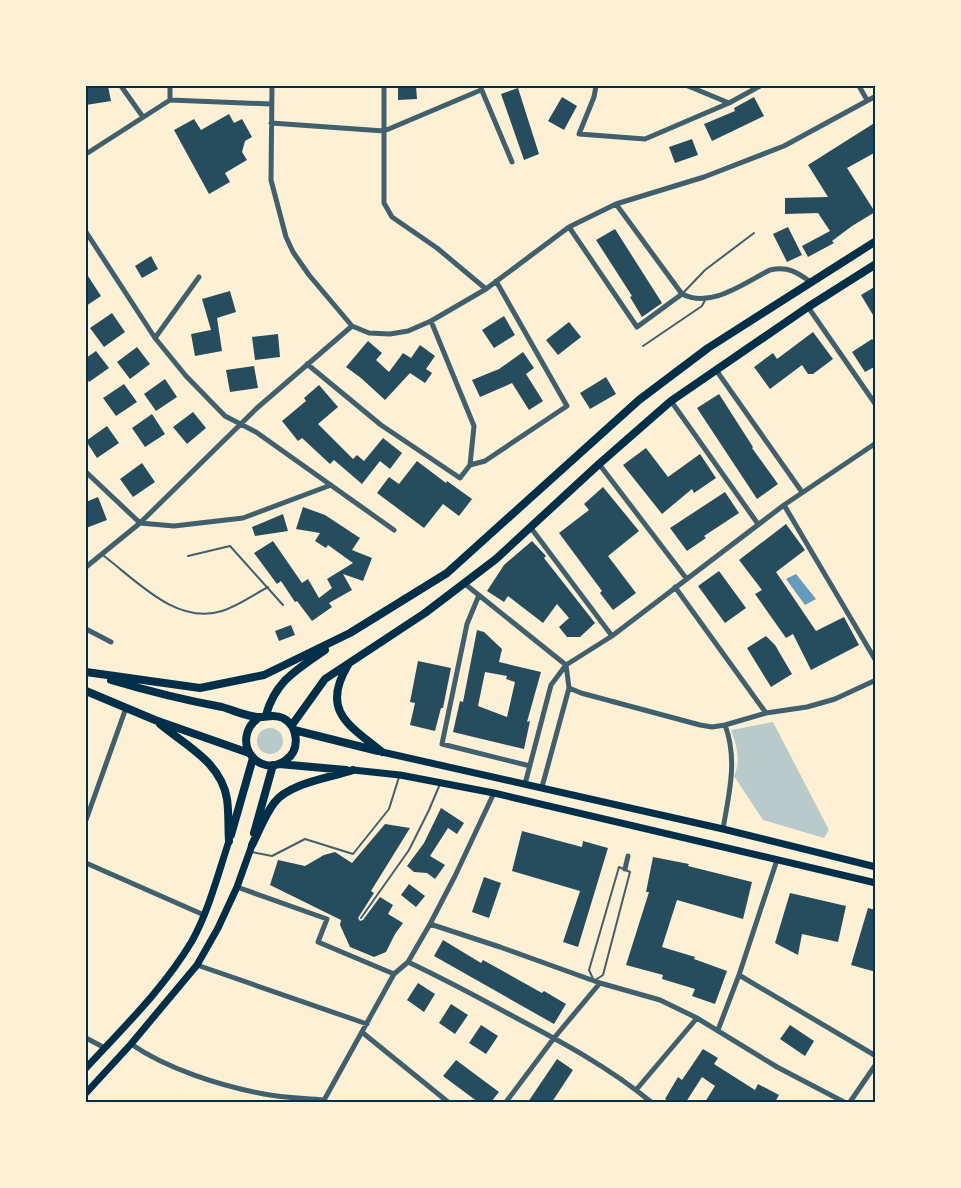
<svg xmlns="http://www.w3.org/2000/svg" width="961" height="1188" font-family="'PT Sans Narrow',sans-serif">
<style>
.green{fill:#b9caca}
.water{fill:#669bbc}
.building{fill:#264d5e;fill-rule:evenodd}
.lines{fill:none;stroke-linecap:round;stroke-linejoin:round}
.service{stroke:#3f606c;stroke-width:2}
.minor{stroke:#3f606c;stroke-width:5}
.secondary{stroke:#003049;stroke-width:7}
.trunk{stroke:#003049;stroke-width:8}
.neatline{fill:none;stroke:#003049;stroke-width:2}
</style>
<rect width="100%" height="100%" fill="#fdf0d5"/>
<path class="green" d="M773,722L829,830L824,838L763,820L734,776C741,761 737,746 731,730Z
M257 741a13 13 0 1 1 26 0a13 13 0 1 1-26 0Z"/>
<path class="water" d="M796,574L816,599L805,605L786,579Z"/>
<path class="building" d="M86,86H108L111,101L86,105Z
M398,86H416L417,99L398,100Z
M518,88L539,154L524,160L501,94Z
M562,97L577,106L564,130L548,121Z
M754,97L764,116L712,141L704,124L735,111L734,108Z
M229,114L234,123L242,119L252,137L245,141L242,152L247,160L225,173L230,182L209,194L174,130L194,119L201,130Z
M876,122V152L847,168L875,212L852,226L832,241L834,243L808,257L802,246L830,231L818,213L785,214V198L828,197L808,165Z
M692,139L698,155L675,163L669,147Z
M788,227L802,255L787,262L773,234Z
M615,229L662,303L642,317L630,297L632,296L596,240Z
M151,256L158,269L142,278L135,266Z
M86,273L101,296L86,306Z
M876,286V320L861,295Z
M230,291L236,312L217,318L222,351L195,356L191,334L211,330L202,299Z
M112,313L125,332L104,347L90,328Z
M504,316L515,335L494,348L482,330Z
M569,322L581,337L558,355L546,340Z
M813,332L833,359L813,374H808L802,365L770,389L754,367L773,353L777,359Z
M278,334L280,357L255,360L252,337Z
M872,339L876,344V366L865,372L852,352Z
M368,341L382,353L376,360L389,372L403,353L411,358L420,345L435,356L426,369L432,373L425,383L410,373L385,400L361,378L346,367Z
M137,347L150,364L130,379L117,362Z
M96,351L109,368L89,382L86,377V358Z
M523,352L534,368L526,374L543,401L529,410L512,383L480,397L472,380L499,369Z
M254,366L258,388L230,392L226,370Z
M606,377L616,394L590,409L580,393Z
M165,379L177,397L156,411L144,394Z
M124,384L137,402L116,416L103,398Z
M319,385L338,407L318,424L353,459L357,455L364,461L383,438L402,453L390,469L380,461L362,484L334,460L330,464L302,438L298,441L282,421L306,401L304,398Z
M719,394L753,447L752,448L778,484L757,499L697,408Z
M193,412L206,428L187,444L173,427Z
M152,414L165,434L145,447L132,428Z
M107,426L119,443L97,458L86,441Z
M646,448L668,477L700,454L716,478L694,493L692,489L662,514L623,465Z
M417,461L446,483L447,481L472,499L459,516L443,504L424,528L377,493L389,477L399,484Z
M142,463L155,482L133,497L120,479Z
M603,487L639,531L608,556L636,593L613,610L600,593L602,591L559,533L589,510L584,504Z
M725,492L739,513L704,536L706,538L687,551L670,528Z
M98,497L107,520L86,528V502Z
M303,507L325,515L360,538L352,550L372,558L363,581L343,574L352,590L329,603L332,607L312,621L297,601L295,602L281,581L277,584L254,553L273,541L302,583L308,579L319,598L332,588L327,579L353,563L328,545L326,548L315,541L320,533L296,529Z
M283,514L288,531L255,536L252,527Z
M786,524L805,550L776,572L816,631L844,617L859,645L811,670L793,634L786,638L755,594L762,590L739,560Z
M532,541L546,556L544,558L595,623L580,637H567L559,627L569,618L557,604L543,623L508,596L504,602L487,591L504,565Z
M719,571L746,608L725,623L698,586Z
M291,625L295,635L279,641L275,631Z
M477,630L484,632L502,649L499,662L541,672L527,722L530,721L524,749L453,732L460,701L463,702ZM485,672L507,676L506,679L515,682L507,717L478,706Z
M766,636L775,645L792,674L771,687L747,648Z
M418,661L451,668L443,708H441L435,731L410,725L415,703L410,702Z
M441,808L464,823L457,834L448,828L430,856L445,865L435,879L427,873L414,872L407,866L424,843Z
M385,824L410,828L371,891L374,893L358,918L360,921L363,920L380,897L393,905L388,914L403,923L395,934L386,952L374,957L350,947L340,925L341,920L270,885L278,860L305,866L324,855L335,852L352,863Z
M522,831L582,847L583,841L608,848L578,947L563,942L580,891L512,871Z
M653,857L689,864L688,866L752,882L743,919L677,900L662,947L695,957L694,959L727,971L715,1004L692,996L695,989L662,979L663,975L626,965L649,892H646Z
M484,877L501,883L489,918L472,912Z
M409,884L425,896L416,907L401,895Z
M790,893L846,906L838,942L802,934L798,955L775,943Z
M868,908L876,910V972L851,965Z
M443,940L481,963L483,960L542,993L544,991L566,1004L554,1024L434,956Z
M418,983L435,994L424,1012L407,1000Z
M451,1004L468,1015L455,1034L439,1023Z
M481,1025L498,1036L486,1054L469,1043Z
M790,1025L814,1041L805,1056L780,1039Z
M703,1049L718,1058L714,1064L755,1090L758,1084L779,1095L775,1102H705L715,1086L702,1077L686,1102H670L665,1099L678,1077L682,1080Z
M557,1059L573,1070L552,1102H528Z
M456,1060L499,1092L491,1102H478L443,1076Z"/>
<g class="lines">
<path class="service" d="M683,293L705,270L754,233
M643,346L702,306L705,300
M104,556C137,581 176,625 222,611C238,606 253,595 268,587
M188,556L230,546L283,605
M252,852L272,856L305,839L353,854L389,809L399,777
M619,867L630,872L603,975L594,981L589,970Z
M361,918L409,850L429,810L440,784"/>
<path class="minor" d="M121,86L143,117
M170,86V100
M272,86L271,180L286,237L293,252L309,275L352,326L369,333L390,334L408,331L431,321L486,289L569,227L616,204L704,177L784,146L876,96
M384,86V203L392,217L437,248L486,289
M480,86L512,162
M596,86L594,97L579,134L645,139L729,103L760,86
M688,86L729,103
M859,86L867,100
M271,123L384,131L481,90
M86,154L170,100L271,104
M616,204L682,294C711,309 744,283 770,270C788,266 797,272 812,283
M569,227L637,327L682,294
M86,232L155,338L186,376L225,416L256,432L394,530
M808,307L876,405
M155,338L199,277
M307,364L381,425L460,478L470,465L474,426L431,321
M716,370L802,492
M671,401L758,524
M599,464L686,578
M470,465L485,461L567,406L496,281
M86,472L140,523L174,526L243,518L331,485
M784,505L876,661
M531,528L612,636
M86,567L140,523L257,408L352,326
M465,584L566,665
M675,587L766,713
M479,595L467,624L442,744L530,766
M86,629L111,642
M569,688L581,693L700,725L712,727L725,725L766,713L807,707L835,699L876,680
M525,784L551,685L566,665L612,636L784,505L876,443
M542,787L569,688L566,665
M86,820L126,708
M723,829C729,793 738,760 725,725
M86,863L204,915
M625,869L628,856
M237,887L327,919L318,942L394,974
M430,924L500,947L600,983L660,1000L697,1018L777,1067L844,1102
M408,962C442,978 474,995 507,1013C556,1039 608,1066 651,1102
M197,965L367,1024
M739,975L876,1056
M718,1030L739,975L777,860
M363,1033L448,1102
M86,1038L105,1048
M131,1044C167,1069 221,1086 264,1094C284,1098 304,1098 324,1100
M636,1090L697,1018
M323,1102L394,974L408,962L430,924L455,876L494,793
M506,1102L554,1038L600,983
M850,1102L876,1064"/>
<path class="secondary" d="M382,752L723,829L876,867
M353,770L400,775L494,793L876,883
M86,1068C123,1028 164,988 192,941C209,910 218,874 229,841
M86,1093L131,1044L197,965L218,928L237,887L252,845"/>
<path class="trunk" d="M348,665C320,711 350,726 382,752
M86,672L200,688L264,675L350,633L447,573L639,400L708,348L876,241
M111,680C148,691 184,700 222,707C233,710 245,716 257,717C266,718 273,713 283,718C299,727 300,750 286,760C259,780 229,741 258,718
M86,691L155,720L249,753
M266,715C276,680 297,670 325,650
M160,724C186,746 221,762 227,799C229,813 228,827 229,841
M292,725L325,679L425,613L496,559L599,464L671,401L808,307L876,264
M294,730L378,751
M279,764L346,770
M254,833L273,765
M231,835L253,758
M252,845C259,831 265,815 274,803C289,783 330,778 353,770"/>
</g>
<rect width="961" height="1188" fill="none" stroke="#fdf0d5" stroke-width="174"/>
<rect x="87" y="87" width="787" height="1014" class="neatline"/>
</svg>
